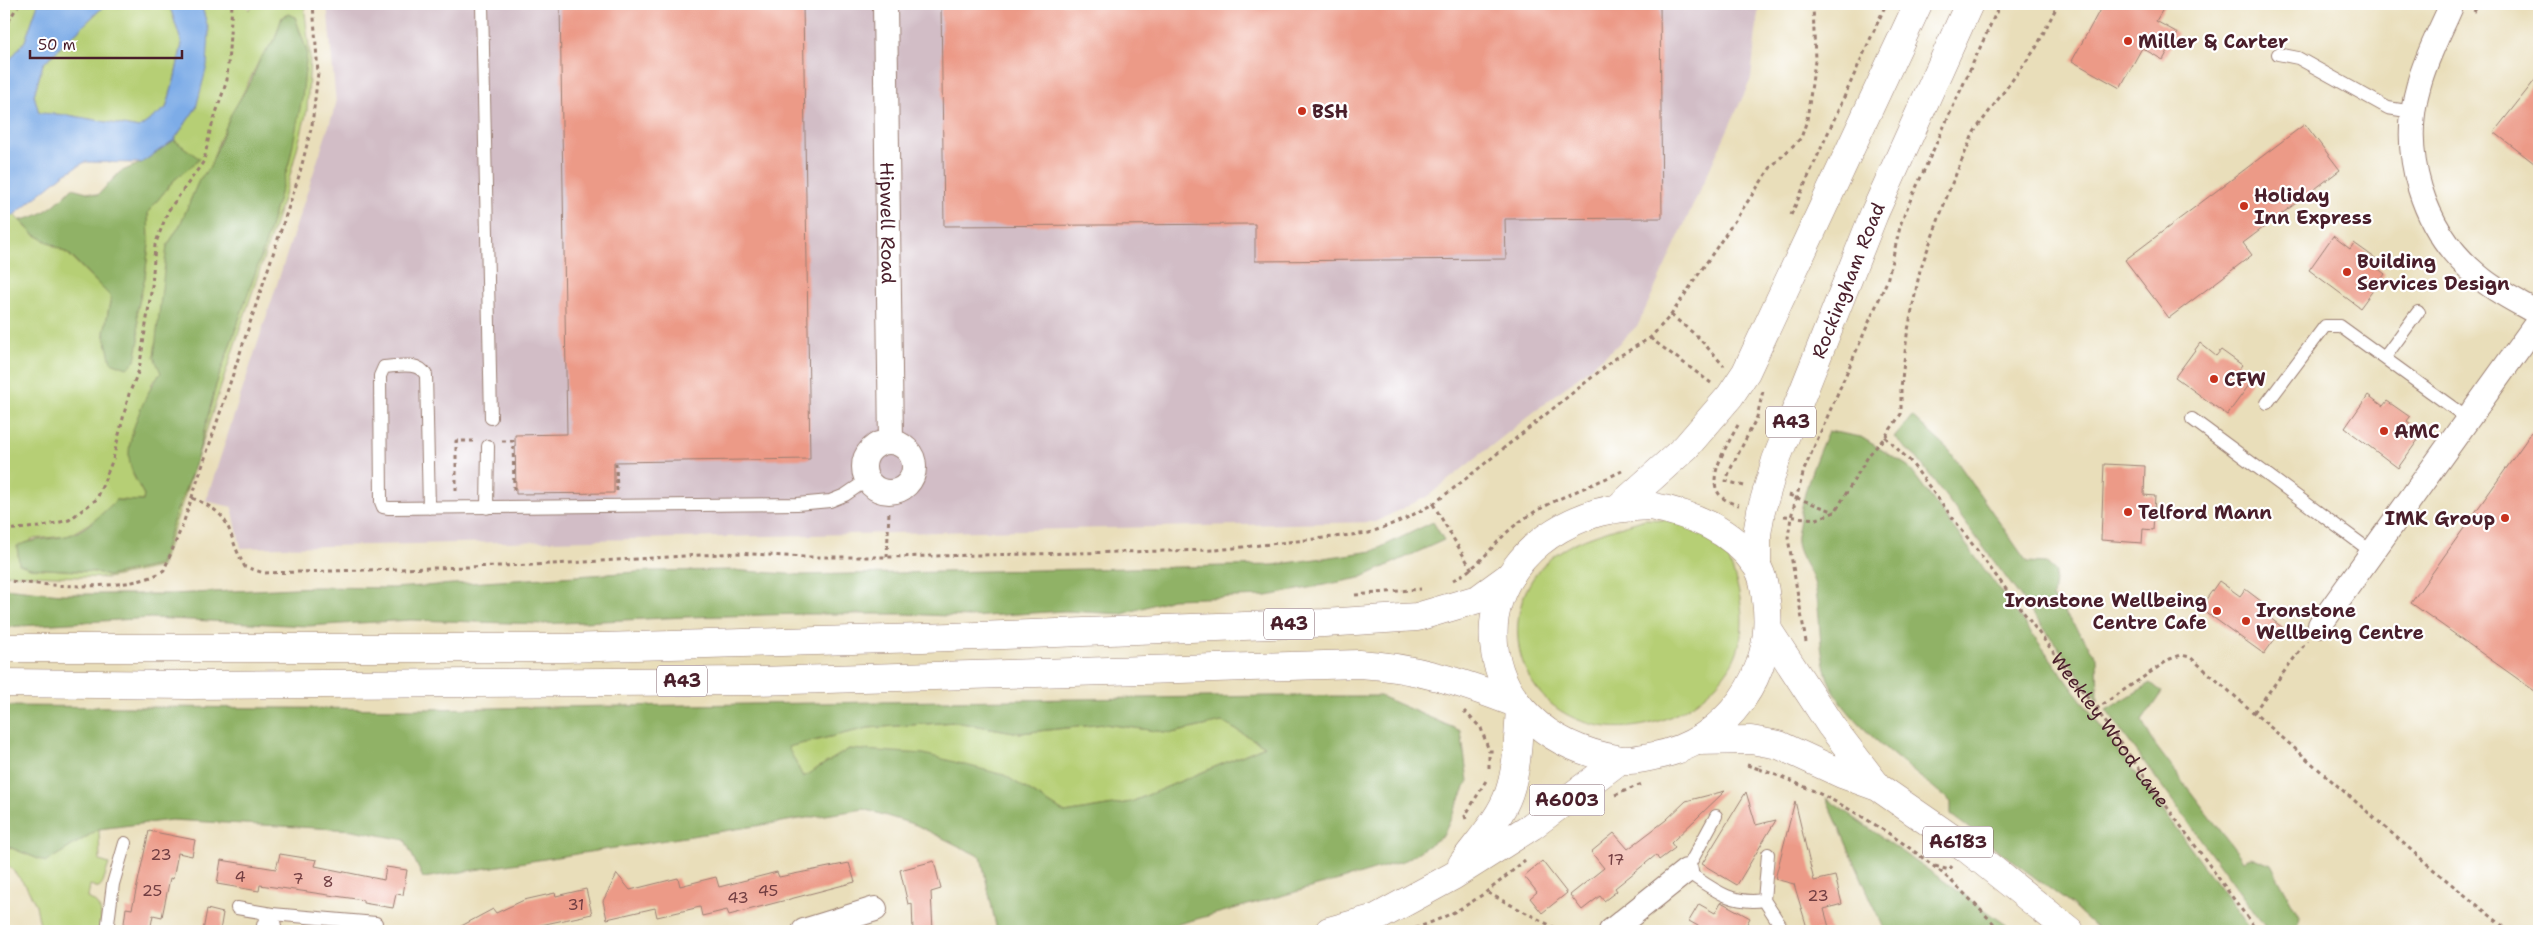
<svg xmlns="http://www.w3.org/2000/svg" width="2543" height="935" font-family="'Shantell Sans',sans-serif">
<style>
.industrial{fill:#d2bdc6}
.green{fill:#b6cf74;stroke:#807750;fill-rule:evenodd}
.forest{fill:#90b266;stroke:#6d6848;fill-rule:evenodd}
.water{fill:#7dace7;stroke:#646689}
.building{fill:#ec9a87}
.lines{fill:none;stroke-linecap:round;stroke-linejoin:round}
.lane-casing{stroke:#9a7e72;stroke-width:14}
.street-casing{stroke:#9a7e72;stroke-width:26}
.primary-casing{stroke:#9a7e72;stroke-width:29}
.highway-casing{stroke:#9a7e72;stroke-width:29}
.path{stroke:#9a7e72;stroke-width:3;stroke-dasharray:4 4;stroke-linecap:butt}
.lane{stroke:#fff;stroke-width:12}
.street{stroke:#fff;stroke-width:24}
.primary{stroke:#fff;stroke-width:28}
.highway{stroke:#fff;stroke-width:28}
.poi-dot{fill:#c8321e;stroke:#fff;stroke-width:2}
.labels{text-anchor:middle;stroke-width:4.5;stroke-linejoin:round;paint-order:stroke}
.number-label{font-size:16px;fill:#723e42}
.shield{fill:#fff;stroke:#80626b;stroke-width:1}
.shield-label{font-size:18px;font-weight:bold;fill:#4a1f2b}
.poi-label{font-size:19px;font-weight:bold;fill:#4a1f2b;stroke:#fff;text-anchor:start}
.street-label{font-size:19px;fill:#4a1f2b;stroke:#fff}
</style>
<rect width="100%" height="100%" fill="#fff"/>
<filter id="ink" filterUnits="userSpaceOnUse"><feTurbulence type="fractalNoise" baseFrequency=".02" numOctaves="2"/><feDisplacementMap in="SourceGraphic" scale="10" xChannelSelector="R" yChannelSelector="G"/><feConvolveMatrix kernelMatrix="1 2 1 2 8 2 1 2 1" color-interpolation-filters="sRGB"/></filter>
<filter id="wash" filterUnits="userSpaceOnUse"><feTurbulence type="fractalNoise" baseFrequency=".0096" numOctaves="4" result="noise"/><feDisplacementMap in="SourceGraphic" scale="20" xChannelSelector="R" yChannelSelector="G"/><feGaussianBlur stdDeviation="1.12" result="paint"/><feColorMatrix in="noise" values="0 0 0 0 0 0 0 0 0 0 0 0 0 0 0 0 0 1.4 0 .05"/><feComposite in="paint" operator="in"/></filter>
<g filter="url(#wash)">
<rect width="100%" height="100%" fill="#e9deba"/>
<path class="industrial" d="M327,4H1759L1751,79L1638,325L1612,350L1428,496L1375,522L241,548L232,507L206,501L336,104Z"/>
<path class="green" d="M4,4H38L25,41L4,67Z
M106,4H169L182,44L174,81L166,108L139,128L68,115L39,113L34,95L43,64Z
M201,4H245L249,10L254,4H304L310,57L307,111L288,183L266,251L161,567L108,578L4,574V217L14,215L32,233L68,254L111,297L104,333L112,362L139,340L137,311L145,277L149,244L148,212L173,181L199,159L174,140L196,108L209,31ZM289,14L295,17L307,52L290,159L264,248L216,385L196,462L175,515L160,565L108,576L96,572L30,568L31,539L68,536L98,518L116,500L143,501L144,495L133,475L152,383L161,373L167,246L180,225L199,180L210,167L219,141L260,59L275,39L282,17Z
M1645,519C1674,520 1688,523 1712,540C1716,543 1721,545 1724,549C1728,553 1729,561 1731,566C1743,598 1749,638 1729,668C1695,720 1621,745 1566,714C1508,682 1501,600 1551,558C1576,537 1615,529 1645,519Z
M955,722L1020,733L1104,724L1172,733L1222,722L1265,746L1131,802L1065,813L1004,775L849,749L803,777L787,747L868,728Z
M99,829L100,861L109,864L102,885L99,888L90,885L88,898C103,905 102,916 100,931H41L36,905L26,886L4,860V845L46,862Z"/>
<path class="forest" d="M289,14L295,17L307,52L302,98L290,159L264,248L216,385L196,462L175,515L160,565L108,576L96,572L30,568L19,564L17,546C35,538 47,540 66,536C83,533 104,512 116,500L143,501L144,495C137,482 128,468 129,452C130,430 147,389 161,373L154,357L167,246L180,225L199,180L210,167L231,114L251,81L260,59L275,39L282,17Z
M174,140L200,159L173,181L148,212L149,244L145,277L137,311L139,340L135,361L127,368L111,362L104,333L111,297L69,254L32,233L20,220C42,217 56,205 72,188L98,195L120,172L141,163Z
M1912,416L1949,450L2027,562L2047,563L2056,573L2053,597L2097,657L2098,701L1917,458L1894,438Z
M1828,431L1861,437L1908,466L2252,931H2100L2073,906L1951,815V802C1915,771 1844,723 1828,679C1817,648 1822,613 1814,582C1810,569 1799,557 1797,543C1796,538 1798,530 1799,525C1803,491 1814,462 1828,431Z
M1433,522L1444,540L1360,578L1267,596L1172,599L1123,614L1065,611L969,617L904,614H804L685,617L542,624L411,620L307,626L151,618L4,627V588L61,594H172L315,587L393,588L652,571L731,570L801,575L1273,565L1373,551Z
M2151,683L2162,692L2142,721L2155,745L2243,860L2251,857L2271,865L2299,916L2297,931H2268L2106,710Z
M1272,696H1380L1461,731L1468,781L1443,836L1406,860L1361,874L1153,931H997L981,857L916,825L864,809L423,878L405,840L353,830L171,820L99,829L46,862L4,845V706L423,709ZM955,722L1020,733L1104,724L1172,733L1222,722L1265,746L1131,802L1065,813L1004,775L924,754L849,749L803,777L788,747L868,728Z
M1826,798L2015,931H1885Z"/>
<path class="water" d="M38,4H106L43,64L34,95L39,113L68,115L139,128L166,108L174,81L182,44L169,4H201L209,31L207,66L196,108L174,140L141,163L85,162L63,175L14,215L4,217V67L25,41Z"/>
<g id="blocks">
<path class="building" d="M560,4H803L810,459L614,462V493L516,494L515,435L567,434Z
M941,4H1660L1662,218L1505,219L1506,259L1255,261V224L944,226Z
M2103,4H2166L2156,21L2178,33L2163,60L2142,48L2120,88L2072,61Z
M2539,75V167L2494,132Z
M2305,124L2340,170L2243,243L2252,255L2169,318L2125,260Z
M2333,236L2350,249L2354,243L2375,258L2371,263L2385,274L2360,308L2309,270Z
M2200,343L2216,356L2221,350L2242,365L2238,370L2252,381L2227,415L2175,377Z
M2368,395L2383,406L2387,401L2410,417L2407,421L2423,433L2398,468L2345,428Z
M2539,422V694L2411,603Z
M2104,464L2145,466L2144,495L2155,496L2153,530L2143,529L2142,543L2101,540Z
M2219,581L2240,596L2245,589L2270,608L2265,614L2283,628L2264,654L2200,608Z
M1725,791L1671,843L1675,848L1659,860L1656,855L1615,888L1617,891L1604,901L1600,896L1582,910L1570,895L1604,868L1591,852L1614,833L1628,849L1666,820L1686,801Z
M1746,792L1756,825L1776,820L1737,885L1702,864Z
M1795,801L1814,881L1835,876L1842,904L1824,909L1830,931H1808L1794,884L1775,879Z
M149,831L195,840L192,856L178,853L173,879L170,878L162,917L153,915L150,931H123L126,908L132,909Z
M280,854L317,860L315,866L384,880L386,867L407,870L403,895L396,894L393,908L363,903V900L260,885L259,891L217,884L221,860L276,869Z
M934,861L941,889L931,892L933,931H913L912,903L908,904L900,870Z
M1542,861L1567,893L1542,913L1530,898L1537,892L1524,876Z
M849,863L855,882L729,915L727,910L702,916L700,907L657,917L655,908L607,919L603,901L617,874L630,890L678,878L680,886L716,877L719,887L777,872L779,877Z
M586,889L592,914L513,931H452L493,909L496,913L524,900L555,893L556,896Z
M1721,902L1750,918L1743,931H1707L1689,921L1699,904L1715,913Z
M207,909L223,913L220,931H203Z"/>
</g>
</g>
<g filter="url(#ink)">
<use href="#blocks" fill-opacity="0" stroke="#9a7e72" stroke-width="1"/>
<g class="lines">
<g class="lane-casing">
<path id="lane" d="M482,4L491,418
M2278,54L2298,58L2388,108L2413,112
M2385,357L2418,312
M2267,403L2325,326H2340L2467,418
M2192,419L2372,552
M429,508L426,375C418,361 399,366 384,367L380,376L381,502L383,507L389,508L797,504L830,501L845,495L867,480
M487,508L488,446
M1716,816L1686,871C1713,889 1731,905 1764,900L1768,854
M1764,900L1784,931
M237,908L272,914
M269,926L272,914L376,923
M107,931L113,884L125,843"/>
</g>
<g class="street-casing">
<g id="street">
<path id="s2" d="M885,4L891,442"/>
<path d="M2452,4C2441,30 2426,57 2419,84C2399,153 2422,230 2478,276C2496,292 2519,302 2539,314"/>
<circle cx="889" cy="467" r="25"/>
<path d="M2320,625L2539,320"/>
<path d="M268,931L269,926"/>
<path d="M804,931L875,909"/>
<path d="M1611,931L1686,871"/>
</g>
</g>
<g class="primary-casing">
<path id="primary" d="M1768,630L1831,726L1878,787
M1697,741L1751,740L1779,745L1842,774L1878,787L1966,848L2070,931
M1462,864C1478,842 1500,819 1509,793C1518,766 1518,736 1520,708
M1329,931L1376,918L1453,876L1532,826L1620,760"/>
</g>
<g class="highway-casing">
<g id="highway">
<path d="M1650,506C1691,514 1731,529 1756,565C1763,574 1765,589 1766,600C1777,673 1726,743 1654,756C1643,758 1629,762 1617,759C1465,733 1448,561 1596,513C1614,508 1631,507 1650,506Z"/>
<path d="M1618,508L1686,447L1730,396L1746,372L1918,4"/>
<path id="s3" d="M1757,566V534L1761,511L1776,460L1874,214L1969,4"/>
<path d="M4,648H564L923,638L1324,623L1417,617L1478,599L1511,575"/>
<path d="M4,683L188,685L754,681L1359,664C1415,667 1464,683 1515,703"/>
</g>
</g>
<g class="path">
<path d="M2474,12L2478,4"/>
<path d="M4,28L19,4"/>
<path d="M1791,215L1886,4"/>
<path d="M1671,315L1697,336L1724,366"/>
<path d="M1650,338L1711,383"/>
<path d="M1738,425C1725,450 1693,495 1739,505"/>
<path id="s1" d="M1885,437L1910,461L2096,709L2257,931"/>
<path d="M502,441H513L514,490"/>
<path d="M616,463L617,491"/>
<path d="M1744,486L1726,481L1730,470L1757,417L1763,391"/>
<path d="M456,491V441H473"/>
<path d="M1789,495L1835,512"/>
<path d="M192,498C237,516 224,531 245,567L264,573L534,565L736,553L803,557H887L1216,550L1369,533L1405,519L1433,504L1458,485L1616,358L1650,338L1671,315L1771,167L1801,138L1807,120L1815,61L1813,4"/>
<path d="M1433,504L1472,570"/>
<path d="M1784,516L1817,519L1835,512L1869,455L1885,437L1901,414V388L1907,335L1920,270L1950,188L1974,132L2036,48L2058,4"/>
<path d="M4,530L39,527L69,520L97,499L113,459L129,394L139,370L152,286L155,245L168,211L204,161L210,131L227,80L232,4"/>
<path d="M887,557L889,511"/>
<path d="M4,580C41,586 134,593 164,570L183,524L299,176L312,125L318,73L313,4"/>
<path d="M1453,580C1484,564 1490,546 1513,527C1545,501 1585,489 1622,471"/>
<path d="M1355,595L1421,589"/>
<path d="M1806,642L1788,538L1791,517L1804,470L1887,281L1901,223L1910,201L2000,4"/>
<path d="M2096,709L2170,659L2181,655L2190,657L2434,870L2509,931"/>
<path d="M1464,711L1481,728L1489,751H1495"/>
<path d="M2254,712L2307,641"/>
<path d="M1747,765L1759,769L1760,765"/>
<path d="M1489,768V751"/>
<path d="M1759,769C1822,790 1880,824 1932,865C1957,884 1979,909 2001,931"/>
<path d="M1615,795L1642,784"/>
<path d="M1466,819L1465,816L1487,779"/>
<path d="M1935,866L1949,870L1952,866"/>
<path d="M1488,893L1561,931"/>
<path d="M1407,931C1460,914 1484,896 1525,860"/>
</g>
<use href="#lane" class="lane"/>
<use href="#street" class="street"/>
<use href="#primary" class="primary"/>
<use href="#highway" class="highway"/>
</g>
</g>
<g class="poi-dot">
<circle cx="2128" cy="41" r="5"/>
<circle cx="1302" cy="111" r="5"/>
<circle cx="2244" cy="206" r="5"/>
<circle cx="2347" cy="272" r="5"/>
<circle cx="2214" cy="379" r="5"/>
<circle cx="2384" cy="431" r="5"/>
<circle cx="2128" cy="512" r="5"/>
<circle cx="2505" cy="518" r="5"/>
<circle cx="2217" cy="611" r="5"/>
<circle cx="2246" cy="621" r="5"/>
</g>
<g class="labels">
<g class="number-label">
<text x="161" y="860">23</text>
<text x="1616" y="865">17</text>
<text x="240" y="882">4</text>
<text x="298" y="884">7</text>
<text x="328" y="887">8</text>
<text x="152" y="896">25</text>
<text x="768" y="896">45</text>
<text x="1818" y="901">23</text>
<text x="738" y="903">43</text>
<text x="576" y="910">31</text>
</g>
<g class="shield">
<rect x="1766" y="406.5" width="50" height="31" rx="4"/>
<rect x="1264" y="608.5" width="50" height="31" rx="4"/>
<rect x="657" y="665.5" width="50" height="31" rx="4"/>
<rect x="1529.5" y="784.5" width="75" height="31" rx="4"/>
<rect x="1923" y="826.5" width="70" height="31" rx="4"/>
</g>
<g class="shield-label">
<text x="1791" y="428">A43</text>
<text x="1289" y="630">A43</text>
<text x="682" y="687">A43</text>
<text x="1567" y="806">A6003</text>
<text x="1958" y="848">A6183</text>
</g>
<g class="poi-label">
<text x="2138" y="48">Miller &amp; Carter</text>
<text x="1312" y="118">BSH</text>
<text x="2254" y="202">Holiday<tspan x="2254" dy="22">Inn Express</tspan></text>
<text x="2357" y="268">Building<tspan x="2357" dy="22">Services Design</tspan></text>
<text x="2224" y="386">CFW</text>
<text x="2394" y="438">AMC</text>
<text x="2138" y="519">Telford Mann</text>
<text x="2495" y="525" text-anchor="end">IMK Group</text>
<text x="2207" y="607" text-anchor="end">Ironstone Wellbeing<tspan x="2207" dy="22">Centre Cafe</tspan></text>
<text x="2256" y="617">Ironstone<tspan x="2256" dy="22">Wellbeing Centre</tspan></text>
</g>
<g class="street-label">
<text dy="7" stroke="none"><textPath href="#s2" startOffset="219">Hipwell Road</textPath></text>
<text dy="7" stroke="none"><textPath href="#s3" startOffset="302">Rockingham Road</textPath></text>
<text dy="7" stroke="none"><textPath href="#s1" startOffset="370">Weekley Wood Lane</textPath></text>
</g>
</g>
<rect width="2543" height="935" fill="none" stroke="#fff" stroke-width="20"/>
<path d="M30 50v8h152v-8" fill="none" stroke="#4a1f2b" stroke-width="2.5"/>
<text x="38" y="50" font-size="15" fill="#4a1f2b" stroke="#ffffff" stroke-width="4" paint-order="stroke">50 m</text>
</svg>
